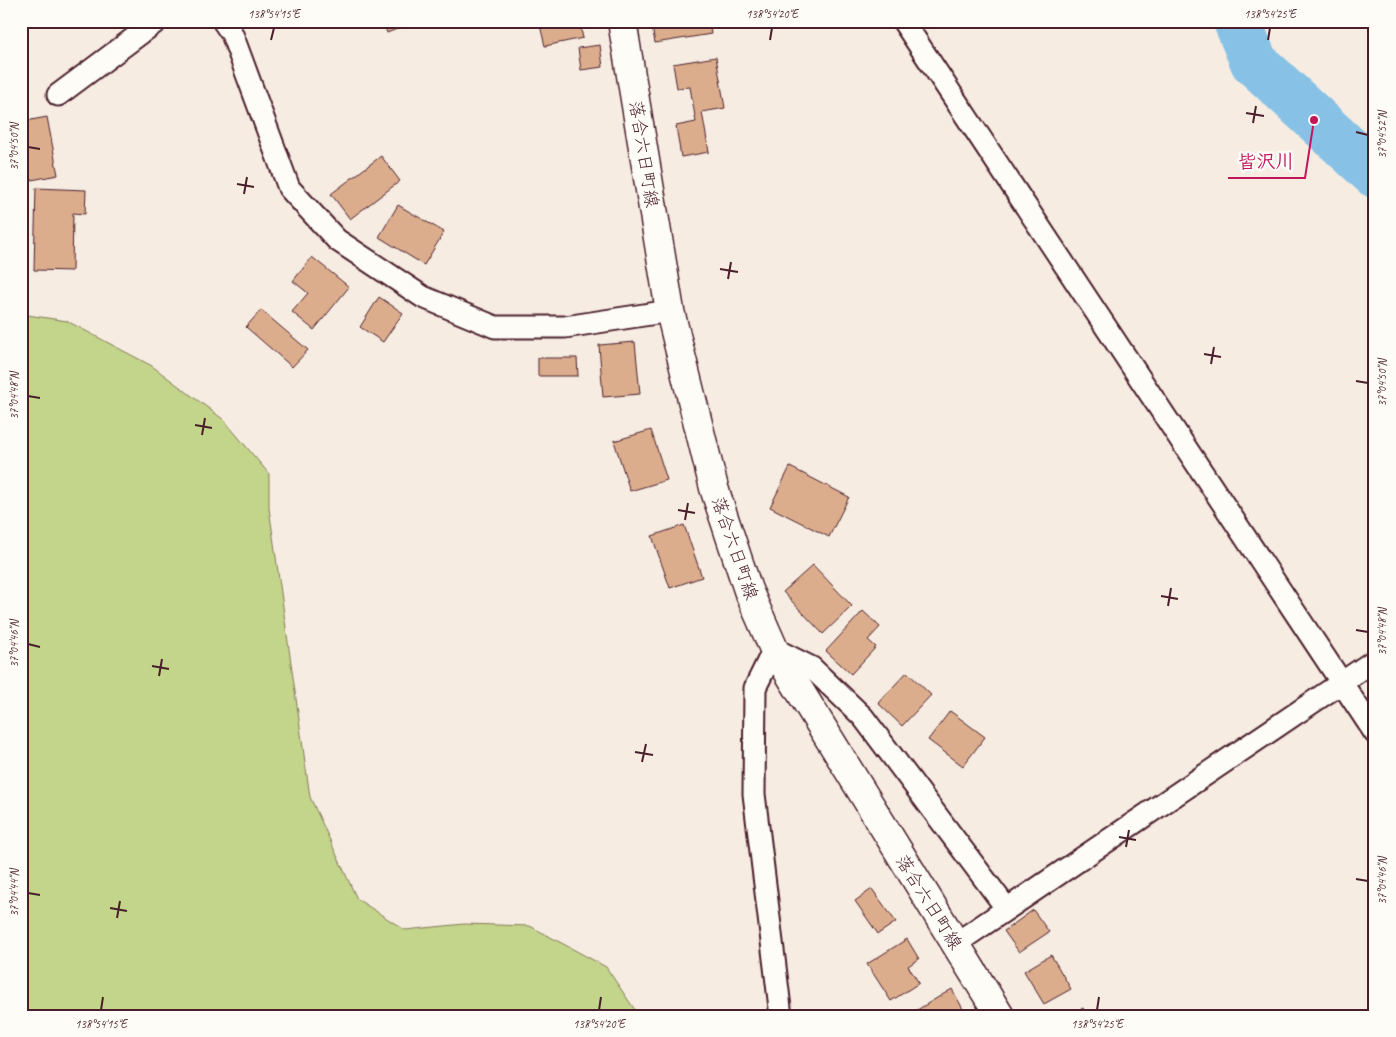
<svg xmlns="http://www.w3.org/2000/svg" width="1396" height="1037" font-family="Caveat,'Klee One',sans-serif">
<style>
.green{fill:#c2d58a;stroke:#867a5a}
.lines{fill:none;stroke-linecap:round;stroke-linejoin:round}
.river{stroke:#87c2e6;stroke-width:48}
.building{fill:#dcad8d;stroke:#4a1f2b}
.street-casing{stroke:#4a1f2b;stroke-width:25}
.secondary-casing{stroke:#4a1f2b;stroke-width:31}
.street{stroke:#fdfcf7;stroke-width:21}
.secondary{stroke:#fdfcf7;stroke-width:28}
.ticks{fill:none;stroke:#4a1f2b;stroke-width:2}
.labels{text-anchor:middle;stroke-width:5;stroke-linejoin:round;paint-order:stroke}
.street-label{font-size:18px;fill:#4a1f2b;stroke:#fdfcf7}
.leader{fill:none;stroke:#c2185b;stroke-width:2}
.callout-dot{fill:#c2185b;stroke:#fdfcf7;stroke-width:2}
.callout-label{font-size:19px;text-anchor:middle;font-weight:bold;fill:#c2185b;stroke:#fdfcf7;stroke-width:5;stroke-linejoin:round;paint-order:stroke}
.neatline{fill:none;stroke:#4a1f2b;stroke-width:2}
.ticks-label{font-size:12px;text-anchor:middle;fill:#4a1f2b}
</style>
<rect width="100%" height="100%" fill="#f6ece2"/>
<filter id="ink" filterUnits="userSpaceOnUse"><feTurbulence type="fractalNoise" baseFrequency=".02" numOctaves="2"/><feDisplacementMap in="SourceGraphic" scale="10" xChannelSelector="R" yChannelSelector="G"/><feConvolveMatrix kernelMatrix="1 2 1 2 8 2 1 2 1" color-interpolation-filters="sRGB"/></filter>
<g filter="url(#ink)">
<path class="green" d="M21,314L67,321L152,366L224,420L269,474V508L310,797L357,899L405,930L464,924L530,926L606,967L639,1016H21Z"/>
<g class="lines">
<path class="river" d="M1237,21L1254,62L1375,174"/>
</g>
<path class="building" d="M383,21H417L387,33Z
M539,21H579L583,38L545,46Z
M651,21H709L711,34L655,43Z
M600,45L603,67L581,70L578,48Z
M716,57L725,108L702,112L709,152L681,157L676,126L696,122L690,87L677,88L673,64Z
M47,117L58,175L26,181L21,159V122Z
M381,156L400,181L350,219L331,194Z
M36,188L86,190L85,214L73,213L72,271L34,270Z
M398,205L444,232L424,265L379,237Z
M312,257L349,287L314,330L292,312L308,293L293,281Z
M379,297L403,313L383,342L360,327Z
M261,310L308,350L292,367L246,327Z
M635,342L640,394L603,397L599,345Z
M538,358H577L578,376H538Z
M651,430L667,480L630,491L614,441Z
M790,467L849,497L829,537L770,507Z
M684,525L702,577L670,588L652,536Z
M813,565L852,606L823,634L783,592Z
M863,611L880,627L868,640L876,647L851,674L826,651Z
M907,672L931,695L902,726L878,703Z
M950,711L985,737L963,766L928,740Z
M872,889L896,922L878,934L855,901Z
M1033,910L1049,932L1019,952L1004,931Z
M907,939L919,959L908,966L919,983L891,1001L867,964Z
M1051,955L1071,989L1044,1004L1024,971Z
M952,989L963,1009L952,1016H907Z
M1083,1008L1088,1016H1069Z"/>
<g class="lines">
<g class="street-casing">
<path id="street" d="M223,21L232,34L289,188L337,240L423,297L495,327H565L670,311
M903,21L1375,733
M58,95L157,21
M955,944L1375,660
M781,1016L754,794L755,688L774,649L812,668L863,717L1007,909"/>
</g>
<g class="secondary-casing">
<path id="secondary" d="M622,21L670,311L714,488L748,590L774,649L1000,1016"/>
</g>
<use href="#street" class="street"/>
<use href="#secondary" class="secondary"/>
</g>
</g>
<path class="ticks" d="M271,40L274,28M770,40L772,28M1268,40L1270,28M1246,113L1264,116M1253,123L1256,106M1356,132L1368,135M28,147L40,149M237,184L254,187M244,194L247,177M720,269L738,272M728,279L731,262M1204,354L1221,357M1211,364L1214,347M1356,381L1368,383M28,396L40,398M195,425L212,428M202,435L205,418M678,510L695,513M685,520L688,503M1161,596L1178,599M1168,606L1171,588M1356,630L1368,632M28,644L40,647M152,666L169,669M159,676L162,659M635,752L653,755M642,762L646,744M1119,837L1136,840M1126,847L1129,830M1356,879L1368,881M28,893L40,895M110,908L127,911M117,918L120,901M101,1010L103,997M599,1010L601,997M1097,1010L1099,997"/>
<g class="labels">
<g class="street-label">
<text transform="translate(644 154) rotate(81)" y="6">落合六日町線</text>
<text transform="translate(735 548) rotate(71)" y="6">落合六日町線</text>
<text transform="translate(929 902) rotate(58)" y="6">落合六日町線</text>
</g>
</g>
<path class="leader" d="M1314 120L1305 178H1228"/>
<circle class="callout-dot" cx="1314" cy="120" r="5"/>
<g class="callout-label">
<text x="1266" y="168">皆沢川</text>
</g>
<rect width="1396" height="1037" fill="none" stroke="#fdfcf7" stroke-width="55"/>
<rect x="28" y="28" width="1340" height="982" class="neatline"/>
<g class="ticks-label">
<text x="274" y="18">138°54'15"E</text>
<text x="772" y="18">138°54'20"E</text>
<text x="1270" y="18">138°54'25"E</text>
<text transform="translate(1382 135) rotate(-90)" y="4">37°04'52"N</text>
<text transform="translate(14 147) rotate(-90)" y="4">37°04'50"N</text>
<text transform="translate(1382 383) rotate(-90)" y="4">37°04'50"N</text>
<text transform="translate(14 396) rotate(-90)" y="4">37°04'48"N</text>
<text transform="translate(1382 632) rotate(-90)" y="4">37°04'48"N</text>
<text transform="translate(14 644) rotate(-90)" y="4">37°04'46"N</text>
<text transform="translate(1382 881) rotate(-90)" y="4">37°04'46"N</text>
<text transform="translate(14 893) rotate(-90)" y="4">37°04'44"N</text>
<text x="101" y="1028">138°54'15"E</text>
<text x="599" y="1028">138°54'20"E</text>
<text x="1097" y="1028">138°54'25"E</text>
</g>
</svg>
